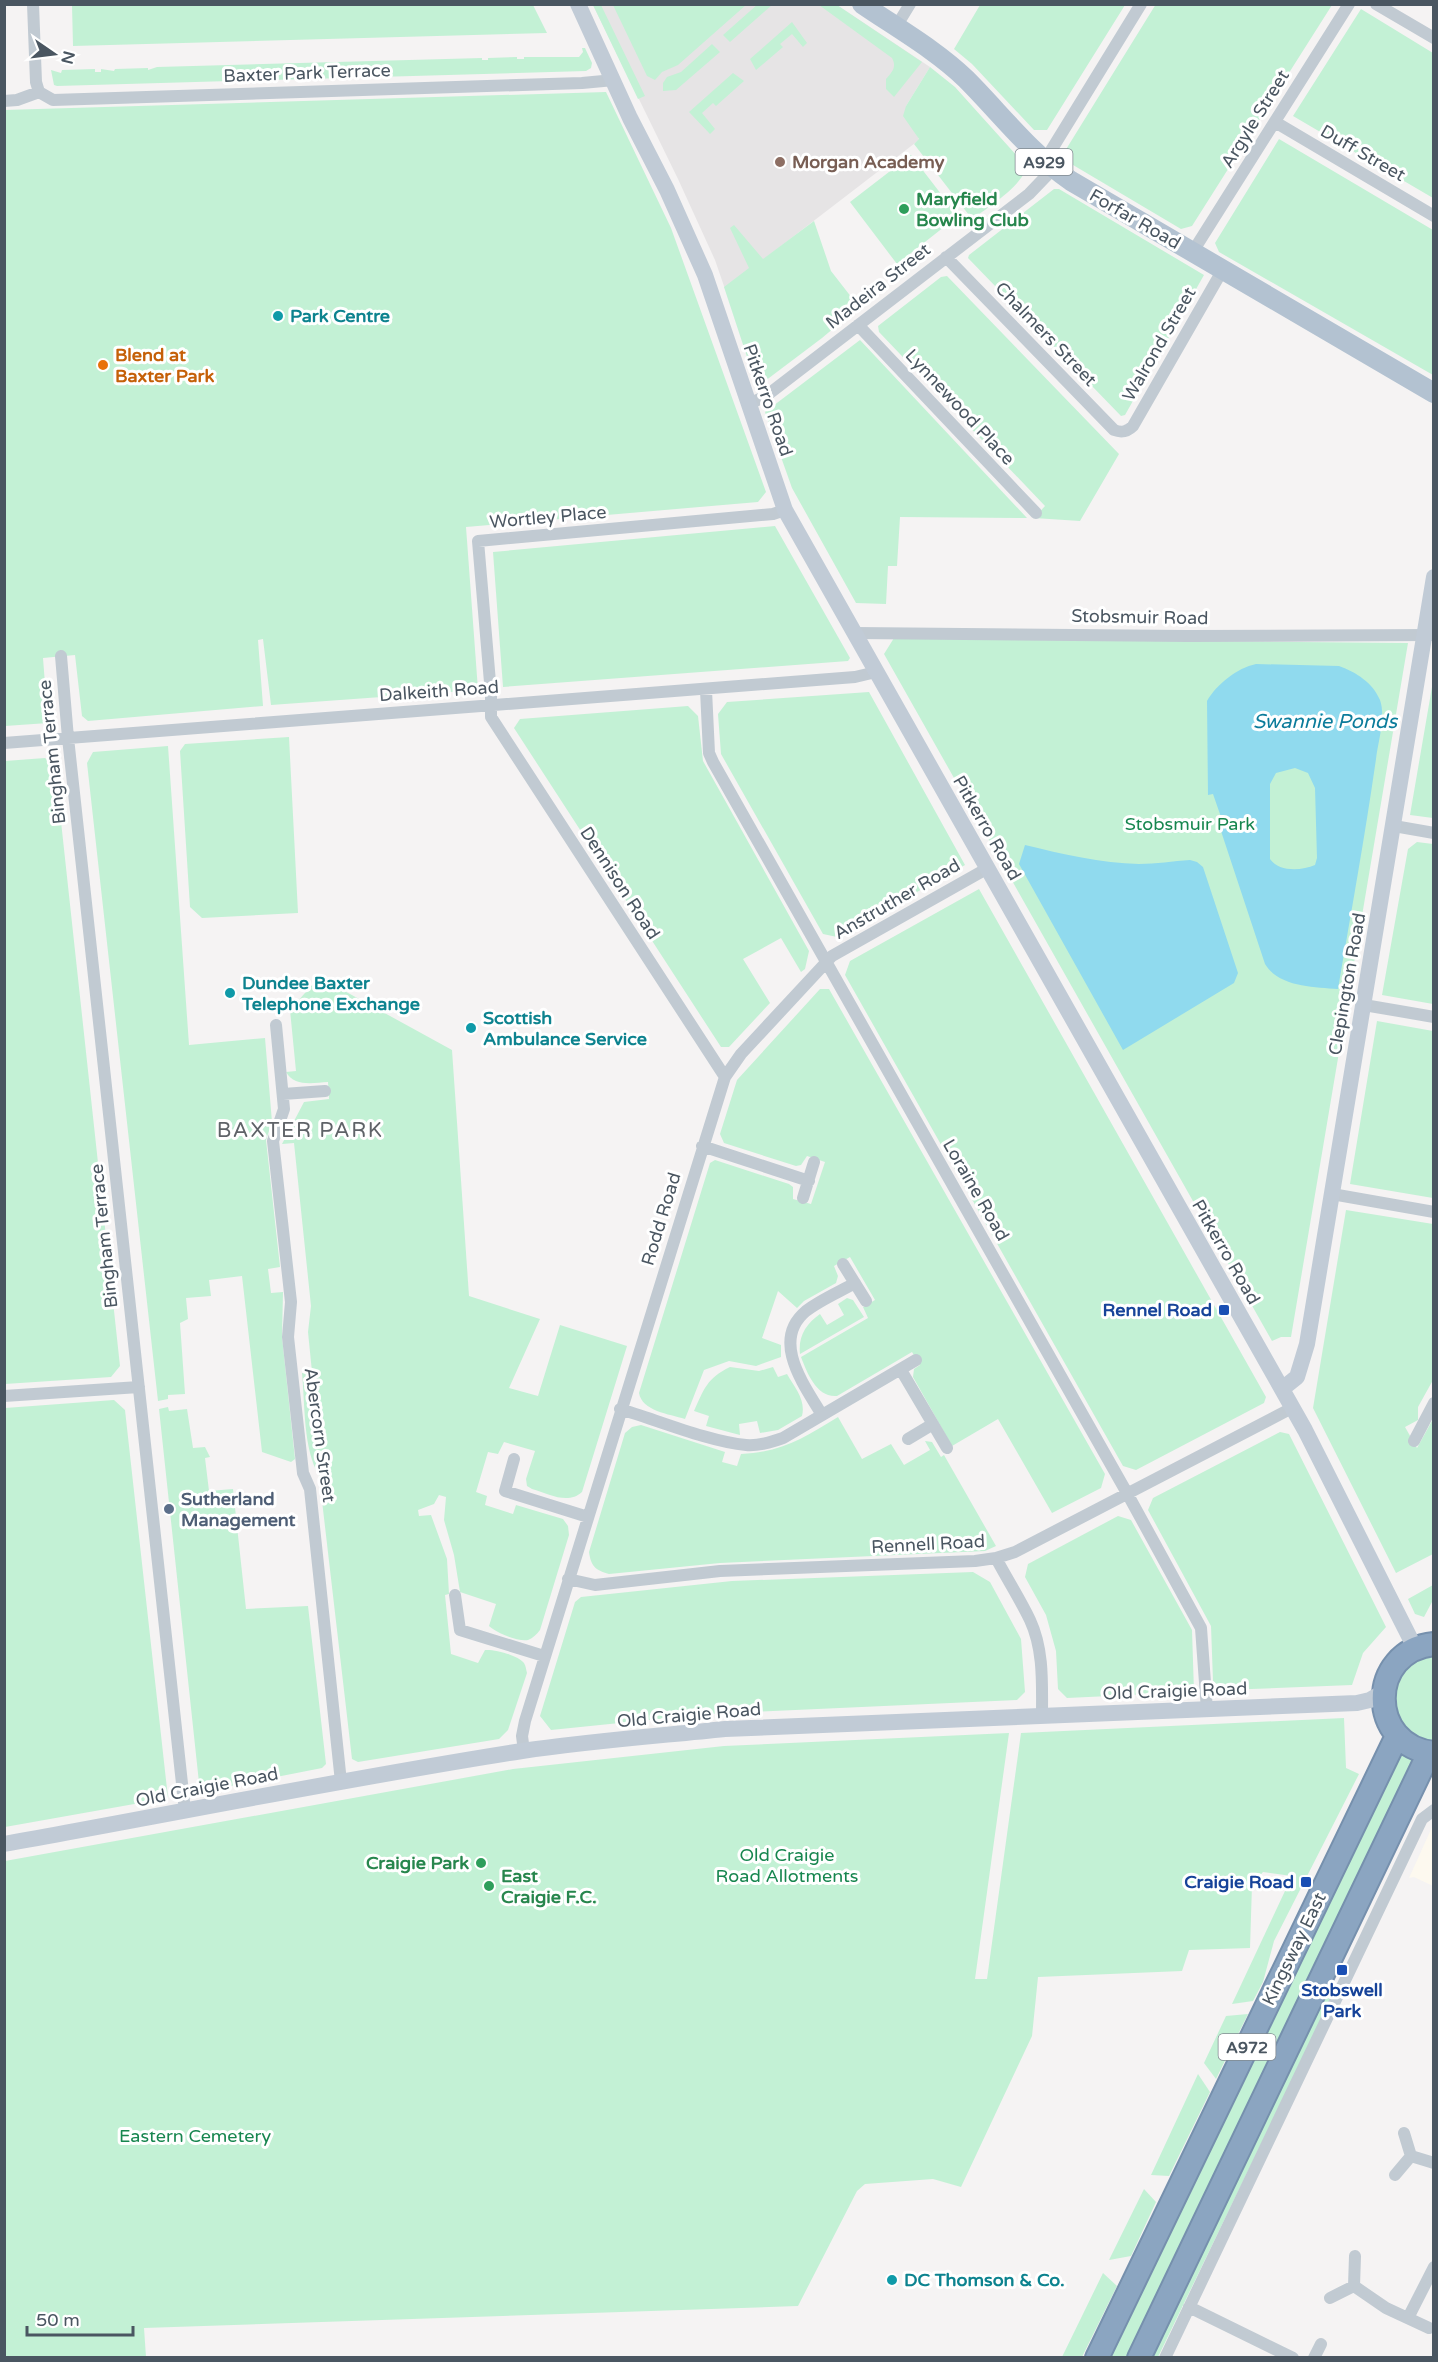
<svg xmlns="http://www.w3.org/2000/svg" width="1438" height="2362" font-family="'Varela Round',sans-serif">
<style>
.commercial{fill:#fdf9ef}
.education{fill:#e6e4e5}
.green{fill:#c3f1d5}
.water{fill:#90daee;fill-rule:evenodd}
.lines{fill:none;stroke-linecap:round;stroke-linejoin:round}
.highway-casing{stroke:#7690ad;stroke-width:26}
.street{stroke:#c1cad2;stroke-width:12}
.secondary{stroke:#c1cbd6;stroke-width:16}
.primary{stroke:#b3c2d1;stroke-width:20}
.highway{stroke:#8ba5c1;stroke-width:22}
.education-dot{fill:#8d6e63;stroke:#fff;stroke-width:2}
.leisure-dot{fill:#2e9e5b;stroke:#fff;stroke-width:2}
.culture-dot{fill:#0f9aa8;stroke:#fff;stroke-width:2}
.food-dot{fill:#e8710a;stroke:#fff;stroke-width:2}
.transit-dot{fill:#1a4fb4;stroke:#fff;stroke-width:2}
.service-dot{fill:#5c6f8a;stroke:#fff;stroke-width:2}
.labels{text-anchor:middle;stroke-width:6;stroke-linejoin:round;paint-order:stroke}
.shield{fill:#fff;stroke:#808990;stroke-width:1.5}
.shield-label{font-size:16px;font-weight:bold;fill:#4a5661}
.street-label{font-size:18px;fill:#4a5661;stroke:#fff}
.education-label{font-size:18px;font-weight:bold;fill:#785e54;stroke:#fff;text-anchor:start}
.leisure-label{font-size:18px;font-weight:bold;fill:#27864d;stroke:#fff;text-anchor:start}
.culture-label{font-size:18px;font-weight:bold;fill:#0d838f;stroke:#fff;text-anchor:start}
.food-label{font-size:18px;font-weight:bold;fill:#c56008;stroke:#fff;text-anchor:start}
.park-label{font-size:18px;fill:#17864f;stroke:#fff}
.transit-label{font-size:18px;font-weight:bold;fill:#164399;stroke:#fff;text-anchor:end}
.service-label{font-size:18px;font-weight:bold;fill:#4e5e75;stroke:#fff;text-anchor:start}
.water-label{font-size:20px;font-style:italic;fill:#0c7c9b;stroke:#fff}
.quarter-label{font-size:21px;letter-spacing:1.5px;fill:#5f6368;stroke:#fff}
</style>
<rect width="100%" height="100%" fill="#f5f3f3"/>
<path class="commercial" d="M1433,1825V1886L1414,1877L1409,1878Z"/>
<path class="education" d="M593,5H837L930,67L906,106L919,140L725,289L715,260L678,179Z"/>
<path class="green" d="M758,4L772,5L730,42L723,35Z
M1156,4L1332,5L1192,226L1181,229L1068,162L1065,151Z
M72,5H533L547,33L73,46Z
M593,5H601L645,96L638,99Z
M613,5H746L678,65L662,72L655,80L647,76Z
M819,5H837L922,62L894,97L886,89V79C892,72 897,67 892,58Z
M980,5V4L1125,5L1047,130H1034L972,64L954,49Z
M1361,9L1433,53V198L1293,116Z
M792,22L807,43L803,47L792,34L780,44L783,47L756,70L750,59Z
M712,44L720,52L676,90L663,91V83L667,77L681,72Z
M582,48H585L592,63L591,68L586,71L57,86L54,85L51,70L61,73L62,70L95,69V72H101V69L114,71L115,69L148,68V70L157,67L482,58V60H488V58L517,57V59H524V57H579L583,52Z
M930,67L955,87L1026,166C1026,183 986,209 972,219L914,144L919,139L903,116L906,106Z
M733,73L744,81L716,106L713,103L702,113L715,129L710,134L689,112Z
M606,92L671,228L766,492L758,502L466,527L478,690L271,705L263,639L258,640L263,706L88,721L82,716L75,655L43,658L48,723L5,726L4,110Z
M1279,139L1433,230V375L1219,252L1215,243Z
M911,155L958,216L897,264L850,202Z
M1054,189H1059L1204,275L1125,415L1121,416L968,258L969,255Z
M814,221L831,271L859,307L822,338L765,381L754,378L724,287L749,268L730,228L734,225L763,259Z
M947,276L1119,454L1080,521L1034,518L1045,506L879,332L878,326L941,277Z
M860,340L1027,518L900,517L897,566H888L886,604L856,603L792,488L765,412Z
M775,526L850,658L848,661L503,687L493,552Z
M894,638L1408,643L1291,1337H1281L1272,1341L884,654Z
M1433,681L1434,818H1433L1410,815Z
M869,692L965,865L837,937L823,934L721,754L718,714L727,702Z
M688,706L698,716L703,761L809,951L805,969L801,972L781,938L743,959L770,1003L729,1047H721L514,728L520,719Z
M289,737L298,913L202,918L190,907L180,751L185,744Z
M168,746L189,1045L265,1038L272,1122L266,1140L280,1267L268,1269L271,1293L283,1292L282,1337L295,1459L291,1462L262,1452L242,1276L209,1280L211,1296L186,1298L188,1319L180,1323L185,1394L168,1395V1399L158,1401L87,763L93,752Z
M45,758L55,766L120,1366L111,1377L5,1384V761Z
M1417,842L1433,844V1004L1382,995L1408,849Z
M979,889L1266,1397L1264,1403L1136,1470L1123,1466L845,975L850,961Z
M319,977L452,1050L469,1296L540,1319L509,1388L538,1396L560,1325L627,1346L582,1492C568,1505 549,1494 532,1489L527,1486L526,1479L535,1451L504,1442L498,1454L488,1452L476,1492L487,1496L485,1505L513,1514L516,1505L563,1519L568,1526L569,1535L540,1630C537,1634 533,1638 528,1640C518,1642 497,1633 489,1626L496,1604L460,1592L454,1555L444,1520L446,1497L439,1495L434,1504L418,1510L419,1516L431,1515L447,1559L449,1594L445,1595L451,1654L478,1663L485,1650C494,1649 518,1655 524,1663C526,1666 526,1670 527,1673L508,1730L499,1739L358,1762L352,1759L319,1475C303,1450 305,1403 302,1373L312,1372L308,1332L311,1306L294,1143L282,1144L304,1102L329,1099L328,1082C313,1083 294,1087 286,1072L296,1071L290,1010Z
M820,989H829L1105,1474L1101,1488L1052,1513L998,1419L952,1446L913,1377L914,1369L920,1365L912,1352L837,1396C817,1398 807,1373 801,1357L868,1318L863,1307L875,1300L850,1257L834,1266L838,1276L836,1283L804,1301L797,1308L778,1291L762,1338L781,1345V1357L756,1366L729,1361L704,1370L685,1419C669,1414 642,1411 639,1393L710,1163L715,1160L789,1184L793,1187V1199L811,1204L825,1162L807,1156L801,1165L796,1166L724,1143L720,1134L737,1080Z
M1377,1021L1433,1031V1198L1350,1184Z
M1346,1210L1433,1224V1380L1418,1407V1420L1405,1427L1417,1448L1433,1419V1554L1396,1573L1313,1408Z
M847,1298L853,1300L864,1317L800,1354C798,1336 806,1324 820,1314L827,1325L844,1315L838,1304Z
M730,1367L759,1371L773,1367L778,1377L787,1374C795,1388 806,1400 802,1416L778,1430L760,1433L757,1421L739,1424L740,1435L706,1426L709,1416L694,1411C704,1389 707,1378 730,1367Z
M114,1400L125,1410L168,1798L5,1827V1408Z
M168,1407L169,1411L187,1409L193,1448L205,1447L210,1457L205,1458L209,1491L233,1489L246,1609L308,1606L326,1764L322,1768L200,1792L159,1409Z
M838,1417L862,1459L891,1444L904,1465L930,1450L925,1441L932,1442L941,1457L944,1455L996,1546L985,1551L720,1563L609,1574C595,1570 591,1566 589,1552L625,1433L632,1427L641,1425L725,1452L722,1462L737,1466L741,1454C783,1452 803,1438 838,1417Z
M1280,1432L1289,1434L1386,1627L1363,1653L1352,1685L1224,1690L1213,1681L1211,1626L1148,1510L1153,1498Z
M1118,1516L1131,1520L1192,1630L1194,1692L1067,1698L1058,1689L1056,1651L1046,1615L1025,1577L1028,1564Z
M973,1572L990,1582L1021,1639L1025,1692L1017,1700L708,1714L551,1730L540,1716L575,1602L581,1597L732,1581Z
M1433,1585V1600L1424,1617L1415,1614L1408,1599Z
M1422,1657H1433V1741C1386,1734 1383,1679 1422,1657Z
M1344,1718L1346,1768L1359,1774L1274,1941L1263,1982L1253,2001L1232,2004L1292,1876L1263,1872L1252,1885L1250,1948L1189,1950L1182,1971L1038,1977L1032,2036L961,2187L933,2179L865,2184L857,2191L798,2306L144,2328L146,2357H5V1861L513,1769L724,1746L1009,1733L975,1979H987L1021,1733Z
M1397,1751L1417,1761L1130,2357L1105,2358Z
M1326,1994L1332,1997L1158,2357L1148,2358L1314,2013Z
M1248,2014L1216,2079L1204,2063L1226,2016Z
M1198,2074L1210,2092L1169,2176L1151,2175Z
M1144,2189L1156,2202L1131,2256L1109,2260Z
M1103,2273L1117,2286L1082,2357H1062Z"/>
<path class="water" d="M1256,664L1339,666C1356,672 1373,683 1380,700C1386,717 1378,742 1376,759C1365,836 1351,913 1338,989C1313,987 1279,987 1265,964L1217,819L1221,817L1213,794L1208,795L1207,701C1217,684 1237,668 1256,664ZM1295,768L1308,773L1315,788L1317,858L1315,865C1301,871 1279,872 1270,859V784L1276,773Z
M1025,845C1062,854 1101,863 1139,864C1156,864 1173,861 1190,860L1197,862L1203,867L1238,973L1234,983L1123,1050L1019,864Z"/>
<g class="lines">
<g class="highway-casing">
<path id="highway" d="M1434,1644C1367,1651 1367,1746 1434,1753
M1097,2358L1397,1736
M1139,2358L1429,1753"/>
</g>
<path class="street" d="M33,4L36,82L39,92
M1376,4L1434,38
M896,27L910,4
M4,101L17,100L39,92L53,100L582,83L614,80
M1275,122L1434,216
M1044,162L1141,4
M1192,253L1349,4
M946,257L1114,430C1122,433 1127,432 1133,426L1222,271
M858,325L1036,513
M749,404L766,396L1029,194L1053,169
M855,633L1188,636L1434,635
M61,656L68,738L185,1811
M706,690L709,753L713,762L1127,1493L1201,1628L1207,1710
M4,743L855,677L876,672
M1394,826L1434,833
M1364,1005L1434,1017
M276,1025L284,1109L273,1141L291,1302L288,1337L303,1473L310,1489L341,1782
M725,1077L491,717V694L478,541L773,514L785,510
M283,1094L325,1091
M702,1146L809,1181
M1332,1194L1434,1212
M803,1198L814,1162
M843,1264L866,1301
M901,1370L947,1448
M4,1396L139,1387
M620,1409C657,1420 710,1442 746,1445C759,1446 771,1442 783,1438L916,1360
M822,1415C805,1386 770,1341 806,1311C820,1300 839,1292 855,1283
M908,1439L933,1424
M1414,1441L1434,1403
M514,1459L505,1491L588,1517
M996,1558C1007,1579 1020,1599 1030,1620C1044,1650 1042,1684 1042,1716
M568,1579L595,1585L720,1571L975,1561L996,1558L1015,1552L1292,1408
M455,1595L460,1630L544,1656
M524,1751L522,1736L525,1721L725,1077L741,1054L832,956L988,868
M1404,2133L1411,2156
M1395,2175L1411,2156L1434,2163
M1355,2256L1354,2286L1386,2308L1429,2328
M1330,2298L1354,2286
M1189,2307L1293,2358
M1408,2318L1434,2267
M1165,2358L1422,1819L1434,1810
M1314,2358L1321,2344"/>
<path class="secondary" d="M578,4L630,118L667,190L705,275L785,510L1305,1430L1415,1648
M1282,1389L1297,1377L1307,1344L1434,577
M4,1844C177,1813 349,1778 522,1751C589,1741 657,1736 725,1729L1357,1703L1370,1700L1382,1693"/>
<path class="primary" d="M862,4C897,28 936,50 966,79C1001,114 1030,153 1071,181L1434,393"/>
<use href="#highway" class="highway"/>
</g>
<circle class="education-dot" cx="780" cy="162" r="6"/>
<g class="leisure-dot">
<circle cx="904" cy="209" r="6"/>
<circle cx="481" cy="1863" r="6"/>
<circle cx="489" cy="1886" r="6"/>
</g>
<g class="culture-dot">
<circle cx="278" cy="316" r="6"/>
<circle cx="230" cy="993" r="6"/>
<circle cx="471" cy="1028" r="6"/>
<circle cx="892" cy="2280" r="6"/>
</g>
<circle class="food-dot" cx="103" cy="365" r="6"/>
<g class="transit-dot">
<rect x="1218" y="1304" width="12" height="12" rx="3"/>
<rect x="1300" y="1876" width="12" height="12" rx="3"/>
<rect x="1336" y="1964" width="12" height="12" rx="3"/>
</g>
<circle class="service-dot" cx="169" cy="1509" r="6"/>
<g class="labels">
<g class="shield">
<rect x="1015.5" y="149" width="57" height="26" rx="4.5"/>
<rect x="1218.5" y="2034" width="57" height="26" rx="4.5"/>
</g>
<g class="shield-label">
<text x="1044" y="168">A929</text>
<text x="1247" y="2053">A972</text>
</g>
<g class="street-label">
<text transform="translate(307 73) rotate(-2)" y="6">Baxter Park Terrace</text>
<text transform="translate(1255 119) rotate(-58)" y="6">Argyle Street</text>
<text transform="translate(1363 153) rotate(30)" y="6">Duff Street</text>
<text transform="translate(1135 219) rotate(30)" y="6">Forfar Road</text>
<text transform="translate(878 286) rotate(-38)" y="6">Madeira Street</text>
<text transform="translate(1046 334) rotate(46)" y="6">Chalmers Street</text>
<text transform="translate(1159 344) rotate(-60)" y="6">Walrond Street</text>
<text transform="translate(768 400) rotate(71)" y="6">Pitkerro Road</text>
<text transform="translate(960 407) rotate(47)" y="6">Lynnewood Place</text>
<text transform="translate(548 517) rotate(-5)" y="6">Wortley Place</text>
<text transform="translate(1140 617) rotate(1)" y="6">Stobsmuir Road</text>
<text transform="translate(439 691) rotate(-4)" y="6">Dalkeith Road</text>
<text transform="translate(52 752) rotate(-96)" y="6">Bingham Terrace</text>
<text transform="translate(987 828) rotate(60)" y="6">Pitkerro Road</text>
<text transform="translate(620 883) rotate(57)" y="6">Dennison Road</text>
<text transform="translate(897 899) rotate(-30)" y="6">Anstruther Road</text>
<text transform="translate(1347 984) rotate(-80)" y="6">Clepington Road</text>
<text transform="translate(976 1190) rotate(60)" y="6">Loraine Road</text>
<text transform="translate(661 1219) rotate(-73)" y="6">Rodd Road</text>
<text transform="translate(104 1236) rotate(-96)" y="6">Bingham Terrace</text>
<text transform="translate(1226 1252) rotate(60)" y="6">Pitkerro Road</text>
<text transform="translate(320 1435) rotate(82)" y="6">Abercorn Street</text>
<text transform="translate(928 1544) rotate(-3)" y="6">Rennell Road</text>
<text transform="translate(1175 1691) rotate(-2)" y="6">Old Craigie Road</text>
<text transform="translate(689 1715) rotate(-5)" y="6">Old Craigie Road</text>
<text transform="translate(207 1787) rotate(-11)" y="6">Old Craigie Road</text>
<text transform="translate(1294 1949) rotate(-64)" y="6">Kingsway East</text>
</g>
<g class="education-label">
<text x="792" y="168">Morgan Academy</text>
</g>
<g class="leisure-label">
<text x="916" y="205">Maryfield<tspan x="916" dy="21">Bowling Club</tspan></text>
<text x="469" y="1869" text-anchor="end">Craigie Park</text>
<text x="501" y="1882">East<tspan x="501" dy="21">Craigie F.C.</tspan></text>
</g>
<g class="culture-label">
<text x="290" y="322">Park Centre</text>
<text x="242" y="989">Dundee Baxter<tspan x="242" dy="21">Telephone Exchange</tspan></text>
<text x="483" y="1024">Scottish<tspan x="483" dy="21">Ambulance Service</tspan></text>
<text x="904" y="2286">DC Thomson &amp; Co.</text>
</g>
<g class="food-label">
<text x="115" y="361">Blend at<tspan x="115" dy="21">Baxter Park</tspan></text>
</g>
<g class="park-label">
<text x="1190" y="830">Stobsmuir Park</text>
<text x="787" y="1861">Old Craigie<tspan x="787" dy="21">Road Allotments</tspan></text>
<text x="195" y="2142">Eastern Cemetery</text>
</g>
<g class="transit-label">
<text x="1212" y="1316">Rennel Road</text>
<text x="1294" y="1888">Craigie Road</text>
<text x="1342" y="1996" text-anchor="middle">Stobswell<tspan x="1342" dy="21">Park</tspan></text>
</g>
<g class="service-label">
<text x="181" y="1505">Sutherland<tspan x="181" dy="21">Management</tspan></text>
</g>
<g class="water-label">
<text x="1325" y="728">Swannie Ponds</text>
</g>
<g class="quarter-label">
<text x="300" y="1137">BAXTER PARK</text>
</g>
</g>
<rect width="1438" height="2362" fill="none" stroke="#4a5661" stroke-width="12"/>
<g transform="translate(54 54) rotate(104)" stroke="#ffffff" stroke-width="4.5" paint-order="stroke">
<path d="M0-4.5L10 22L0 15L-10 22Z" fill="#4a5661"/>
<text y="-9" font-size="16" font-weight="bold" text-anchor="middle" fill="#4a5661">N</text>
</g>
<path d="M27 2326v9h106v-9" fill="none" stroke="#4a5661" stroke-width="3"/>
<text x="36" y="2326" font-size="18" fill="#4a5661" stroke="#ffffff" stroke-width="4.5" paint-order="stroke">50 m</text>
</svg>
